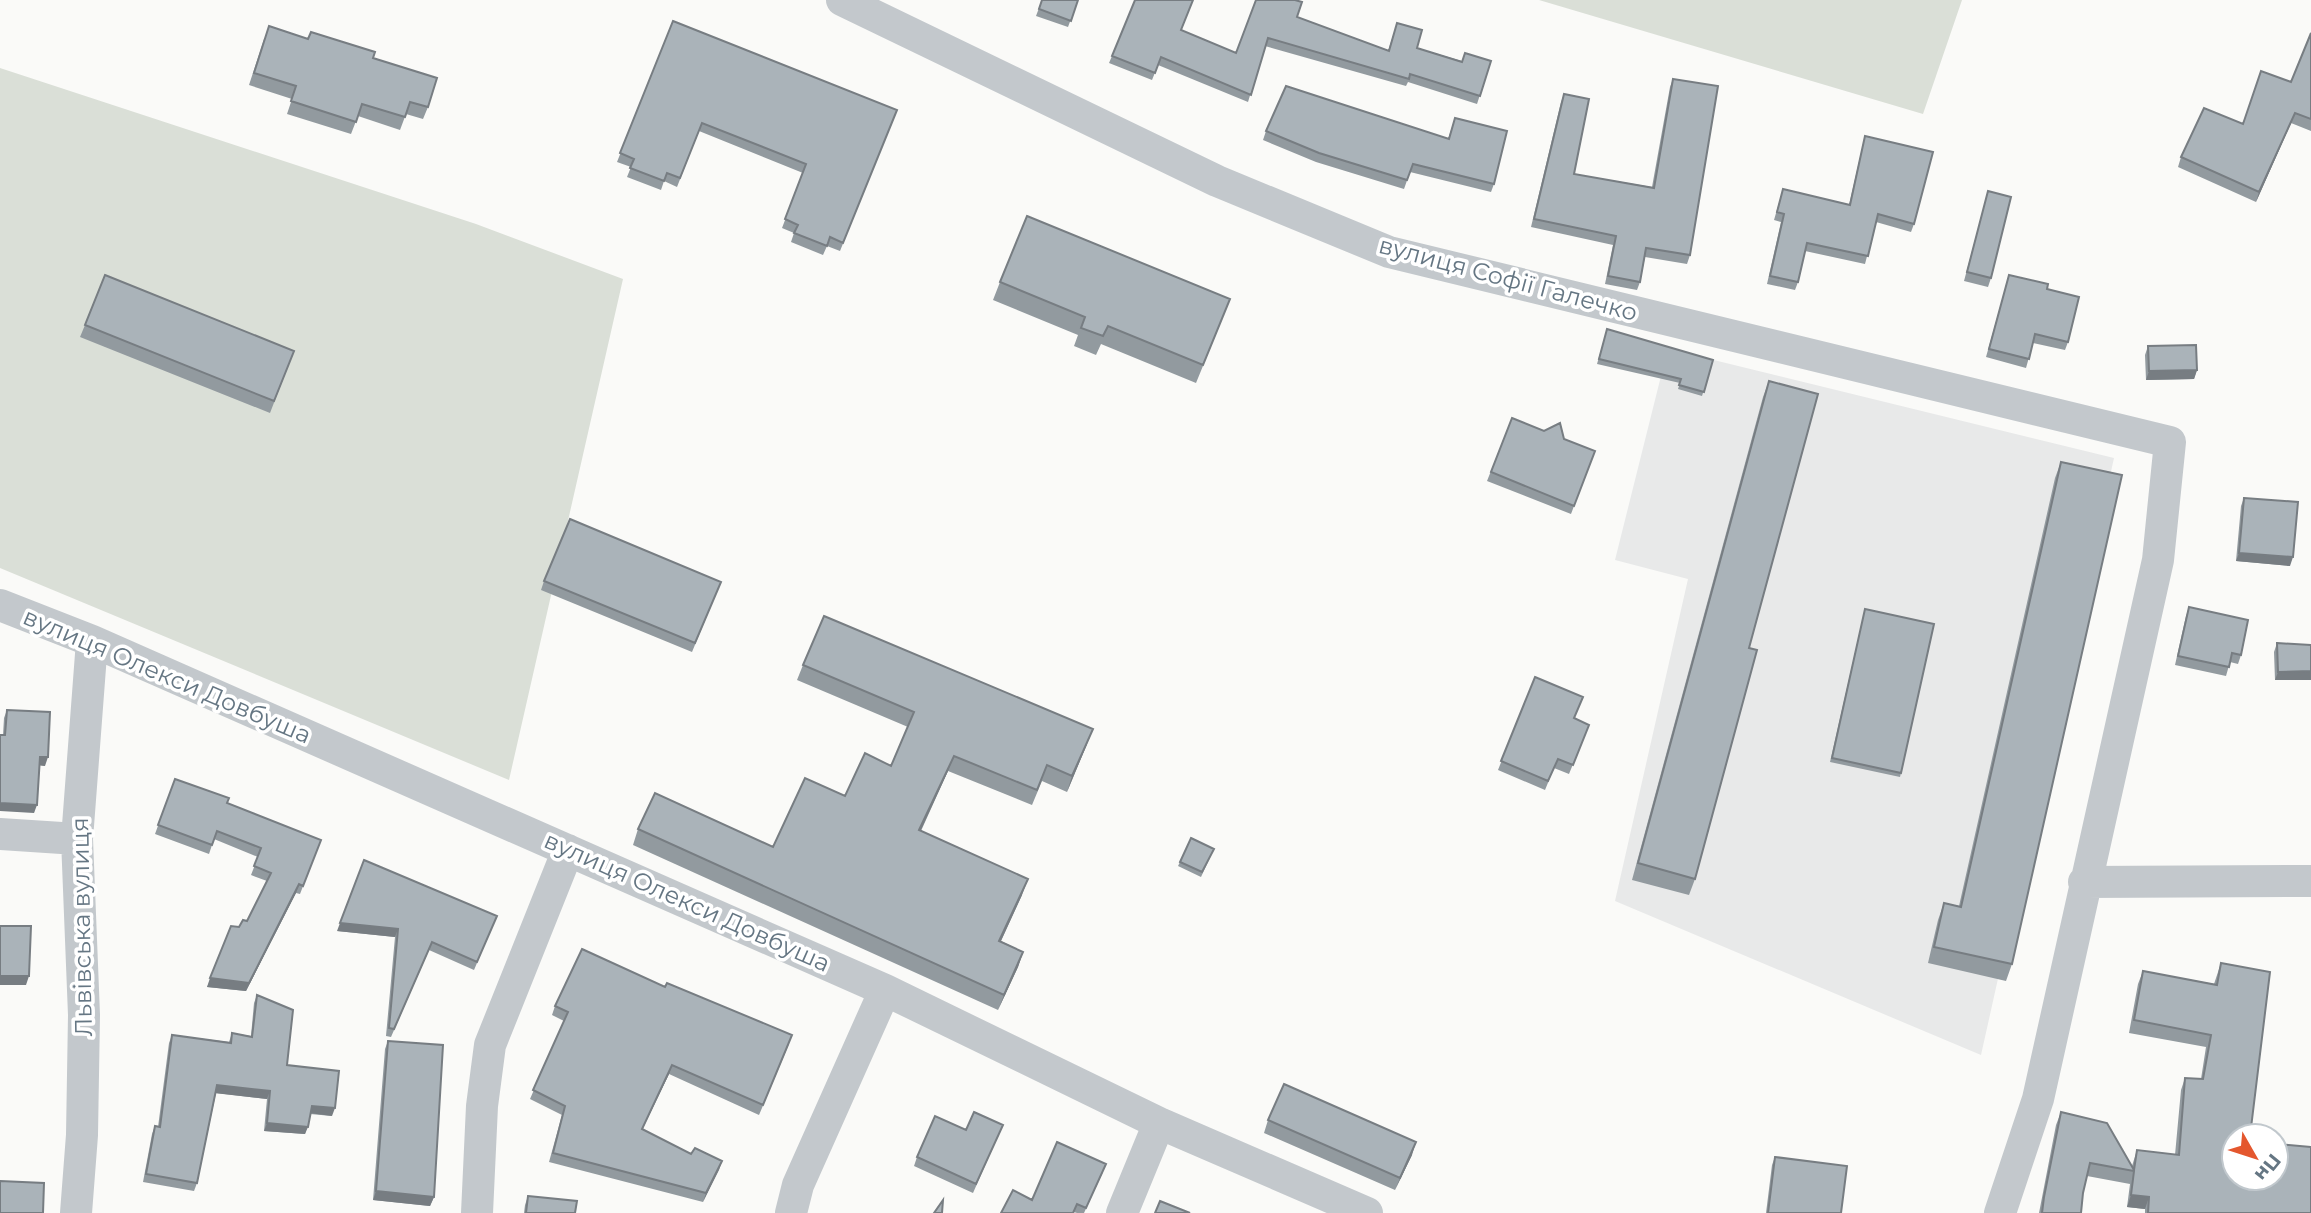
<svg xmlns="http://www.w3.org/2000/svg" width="2311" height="1213" font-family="Montserrat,sans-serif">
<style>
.built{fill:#e8e9e9}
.green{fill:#dadfd7}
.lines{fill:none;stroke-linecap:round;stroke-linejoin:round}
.minor{stroke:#c3c8cc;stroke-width:32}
.wall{fill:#929a9f}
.shaded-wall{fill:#777d82}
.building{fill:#aab3b9;stroke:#777d82;stroke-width:2}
.labels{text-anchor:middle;stroke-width:7;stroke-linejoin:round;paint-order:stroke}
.street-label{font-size:24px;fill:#657683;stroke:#fff}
</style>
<rect width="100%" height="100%" fill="#fafaf8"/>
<path class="built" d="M1677,351L2114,458L1981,1055L1615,901L1688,579L1615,560L1667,352Z"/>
<path class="green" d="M1539,0H1962L1923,114Z
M0,68L476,224L623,279L509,780L0,568Z"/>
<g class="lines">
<path class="minor" d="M842,0L1217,181L1389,252L2170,442L2158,560L2038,1099L2000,1213
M0,605L92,641L885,990L1159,1123L1367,1213
M0,834L77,839
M2084,882L2311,881
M76,1213L82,1135L84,1015L77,839L92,641
M477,1213L482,1106L490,1045L568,850
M791,1213L798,1185L885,990
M1122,1213L1159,1123"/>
</g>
<path class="wall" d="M1042,0H1078L1068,27L1036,16Z
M1297,17L1388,51L1397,23L1417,48L1462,61H1491L1477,104L1408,82L1406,86L1265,46L1248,102L1158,65L1152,80L1109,63L1112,56L1181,30L1236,53Z
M673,21L897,110L840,251L827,246L823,255L791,242L794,233L782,228L803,173L699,131L677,187L664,181L661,190L627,177L631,167L617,162Z
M2311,33V131L2291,123L2256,202L2178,167L2181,157L2242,124L2291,82Z
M264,39H308L373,58L428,107L423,119L406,114L400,130L358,116L351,134L287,114L292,99L249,85Z
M1673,79L1690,255L1687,264L1645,257L1640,282L1637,290L1605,284L1613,245L1531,227L1561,102L1564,94L1574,174L1652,187L1670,87Z
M1455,118L1494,184L1491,192L1410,172L1404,189L1316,162L1263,140L1266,131L1448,139Z
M1865,136L1914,224L1911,232L1876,222L1865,264L1805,251L1798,282L1795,290L1767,284L1781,222L1774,220L1783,189L1849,205L1863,144Z
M1988,191L1991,278L1988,287L1964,281Z
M2009,275L2047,289L2068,342L2065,350L2033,343L2026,368L1986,357Z
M1000,282L1223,317L1196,383L1101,344L1096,355L1074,346L1078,335L993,300Z
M85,325L294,351L270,413L80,337Z
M1607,329L1713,360L1702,396L1678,389L1680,383L1597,364Z
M2148,346L2197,370L2194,379L2146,380L2145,355Z
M1769,381L1749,648L1695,879L1689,895L1632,880L1763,397Z
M1512,418L1595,451L1571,514L1487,481Z
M2061,462L2012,964L2006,981L1928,963L1938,920L1944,903L1959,906L2055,478Z
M2244,498L2290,566L2236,561L2241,506Z
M544,581L721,582L692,652L541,590Z
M2189,607L2241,655L2238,664L2230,662L2226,676L2175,665L2186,616Z
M1865,609L1901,773L1900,777L1830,762Z
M2277,643L2311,645V680H2275L2274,652Z
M803,665L1087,744L1067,792L1042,781L1032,805L948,771L921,831L1022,895L1001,941L1023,952L1018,967L998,1010L633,845L638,829L773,847L845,796L891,766L908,727L797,680Z
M1535,677L1574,718L1589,725L1569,774L1554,768L1545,790L1498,770Z
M7,710L45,766L39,765L34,813L3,735L4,718Z
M175,779L227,803L321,840L300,894L296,893L246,991L207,987L239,927L247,921L267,881L251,875L258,857L214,839L209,854L155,834Z
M1214,849L1201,877L1178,866L1180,862Z
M494,923L474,970L429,950L391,1037L386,1036L395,937L337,931Z
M2221,963L2234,1136L2311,1213H2145V1209L2127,1207L2130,1184L2087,1176L2083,1193L2081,1213H2039L2056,1125L2061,1112L2132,1166L2137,1150L2175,1155L2181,1090L2185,1078L2201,1079L2206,1047L2129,1033L2138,984L2143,971L2214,984Z
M257,995L287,1065L332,1116L310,1114L305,1134L264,1131L267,1099L216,1093L197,1183L194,1191L143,1182L152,1134L155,1126L158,1127L169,1043L172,1035L229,1042L232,1033L251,1036L254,1003Z
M555,1006L789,1044L759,1115L669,1074L642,1130L691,1154L722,1161L703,1202L549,1162L562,1115L530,1099L564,1021L552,1015Z
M388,1041L434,1197L430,1206L373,1200L385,1049Z
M1268,1120L1412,1155L1395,1190L1264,1133Z
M966,1130L999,1134L973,1193L914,1166L917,1157Z
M1775,1157L1841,1213H1766L1772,1165Z
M1103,1172L1084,1213H1077L1032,1200Z
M528,1196L575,1213H524L525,1205Z"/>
<path class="shaded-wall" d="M2295,113L2291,123L2256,202L2259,192Z
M2197,370L2194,379L2146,380L2149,371Z
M2239,553L2293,557L2290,566L2236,561Z
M2311,671V680H2275L2278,672Z
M1093,729L1087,744L1067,792L1072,776Z
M954,756L948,771L914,845L919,830Z
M40,757H48L45,766L37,765Z
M0,803L37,805L34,813L0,811Z
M1028,879L1022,895L994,956L999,941Z
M299,884L296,893L246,991L207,987L210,978Z
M340,923L398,929L395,937L337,931Z
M1023,952L1018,967L998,1010L1004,995Z
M0,976H29L26,985H0Z
M672,1065L669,1074L638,1138L642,1129Z
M217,1085L270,1091L267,1099L214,1093Z
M312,1106L335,1108L332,1116L309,1113Z
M267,1123L308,1127L305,1134L264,1131Z
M1416,1142L1412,1155L1395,1190L1400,1178Z
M722,1161L719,1170L703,1202L706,1193Z
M376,1191L434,1197L430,1206L373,1200Z
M2131,1195L2149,1197L2145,1209L2127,1207Z"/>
<path class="building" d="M1042,0H1078L1071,21L1039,9Z
M1135,0H1193L1181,30L1236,53L1256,0H1295L1302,2L1297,17L1389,51L1397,23L1422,30L1417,48L1462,62L1465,53L1491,61L1480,96L1410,74L1409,79L1268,38L1251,95L1161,57L1155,73L1112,56Z
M673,21L897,110L843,243L830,237L827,246L794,233L798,225L785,219L806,164L702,123L680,178L667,173L664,181L630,168L634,159L620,153Z
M269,26L308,39L311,32L375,52L373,58L437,78L428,107L410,102L405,117L362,104L356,122L291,101L296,86L254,73Z
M2311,33V119L2295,113L2259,192L2181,157L2204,108L2243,124L2261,71L2291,82Z
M1673,79L1718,86L1690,255L1646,248L1640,282L1608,276L1616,236L1534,219L1564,94L1589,99L1574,174L1654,188Z
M1286,86L1449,139L1455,118L1507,131L1494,184L1413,164L1407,180L1319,153L1266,131Z
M1865,136L1933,152L1914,224L1878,214L1868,256L1807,243L1798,282L1770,276L1784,214L1777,212L1783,189L1850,205Z
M1988,191L2011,197L1991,278L1967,272Z
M1027,216L1230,299L1203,365L1108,326L1103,336L1081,328L1085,317L1000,282Z
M105,275L294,351L274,401L85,325Z
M2009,275L2048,284L2047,289L2079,297L2068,342L2035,334L2029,359L1989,349Z
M1607,329L1713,360L1704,392L1679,385L1681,379L1599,359Z
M2196,345L2197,370L2149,371L2148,346Z
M1769,381L1818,394L1749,648L1757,650L1695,879L1638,863Z
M1512,418L1544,431L1560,423L1564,439L1595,451L1574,506L1491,472Z
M2061,462L2122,475L2012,964L1934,947L1944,903L1961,907Z
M2244,498L2298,502L2293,557L2239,553Z
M570,519L721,582L695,643L544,581Z
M2189,607L2248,620L2241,655L2232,653L2229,667L2178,656Z
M1865,609L1934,624L1901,773L1832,758Z
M824,616L1093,729L1072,776L1047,765L1037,790L954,756L919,830L1028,879L999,941L1023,952L1004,995L638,829L655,793L773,847L805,778L845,796L865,753L891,766L914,712L803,665Z
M2277,643L2311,645V671L2278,672Z
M1535,677L1583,697L1574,718L1589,725L1573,765L1558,759L1548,781L1501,761Z
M7,710L50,712L48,757H40L37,805L0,803V735H5Z
M175,779L229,798L227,803L321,840L303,886L299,884L249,983L210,978L231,926L239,927L243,920L247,921L271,873L254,866L261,848L217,831L212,845L158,825Z
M1191,838L1214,849L1202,872L1180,862Z
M364,860L497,916L477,962L432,942L394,1029L389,1028L398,929L340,923Z
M0,926H31L29,976H0Z
M582,949L665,987L667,983L792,1035L763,1105L672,1065L642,1129L691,1154L695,1148L722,1161L706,1193L553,1153L565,1106L533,1090L568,1012L555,1006Z
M2221,963L2270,972L2250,1136H2234V1178H2276V1144L2311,1147V1213H2148L2149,1197L2131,1195L2134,1171L2090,1163L2083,1193L2081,1213H2042L2044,1197L2061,1112L2107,1123L2134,1170L2137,1150L2179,1155L2185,1078L2203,1079L2211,1035L2134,1020L2143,971L2217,985Z
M257,995L293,1010L287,1065L339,1071L335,1108L312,1106L308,1127L267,1123L270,1091L217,1085L197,1183L146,1174L155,1126L160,1127L172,1035L231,1043L232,1033L252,1037Z
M388,1041L443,1045L434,1197L376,1191Z
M1284,1084L1416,1142L1400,1178L1268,1120Z
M974,1112L1003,1125L976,1184L917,1157L935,1116L966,1130Z
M1057,1142L1106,1164L1086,1208L1077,1204L1073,1213H1001L1013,1190L1032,1200Z
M1775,1157L1847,1166L1841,1213H1768Z
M0,1181L44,1183L43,1213H0Z
M528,1196L577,1201L575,1213H526Z
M943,1200L942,1213H934Z
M1160,1201L1190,1213H1155Z"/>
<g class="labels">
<g class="street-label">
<text transform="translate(1508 279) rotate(15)" y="8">вулиця Софії Галечко</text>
<text transform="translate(167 676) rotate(23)" y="8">вулиця Олекси Довбуша</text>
<text transform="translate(687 902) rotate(24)" y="8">вулиця Олекси Довбуша</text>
<text transform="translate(82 927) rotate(-91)" y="8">Львівська вулиця</text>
</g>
</g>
<g transform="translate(2255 1157) rotate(129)"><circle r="33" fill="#ffffff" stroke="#c1c8cd" stroke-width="2"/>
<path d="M0-5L12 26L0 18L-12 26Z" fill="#e4572e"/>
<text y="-10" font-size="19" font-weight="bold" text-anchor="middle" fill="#657683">Пн</text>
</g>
</svg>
